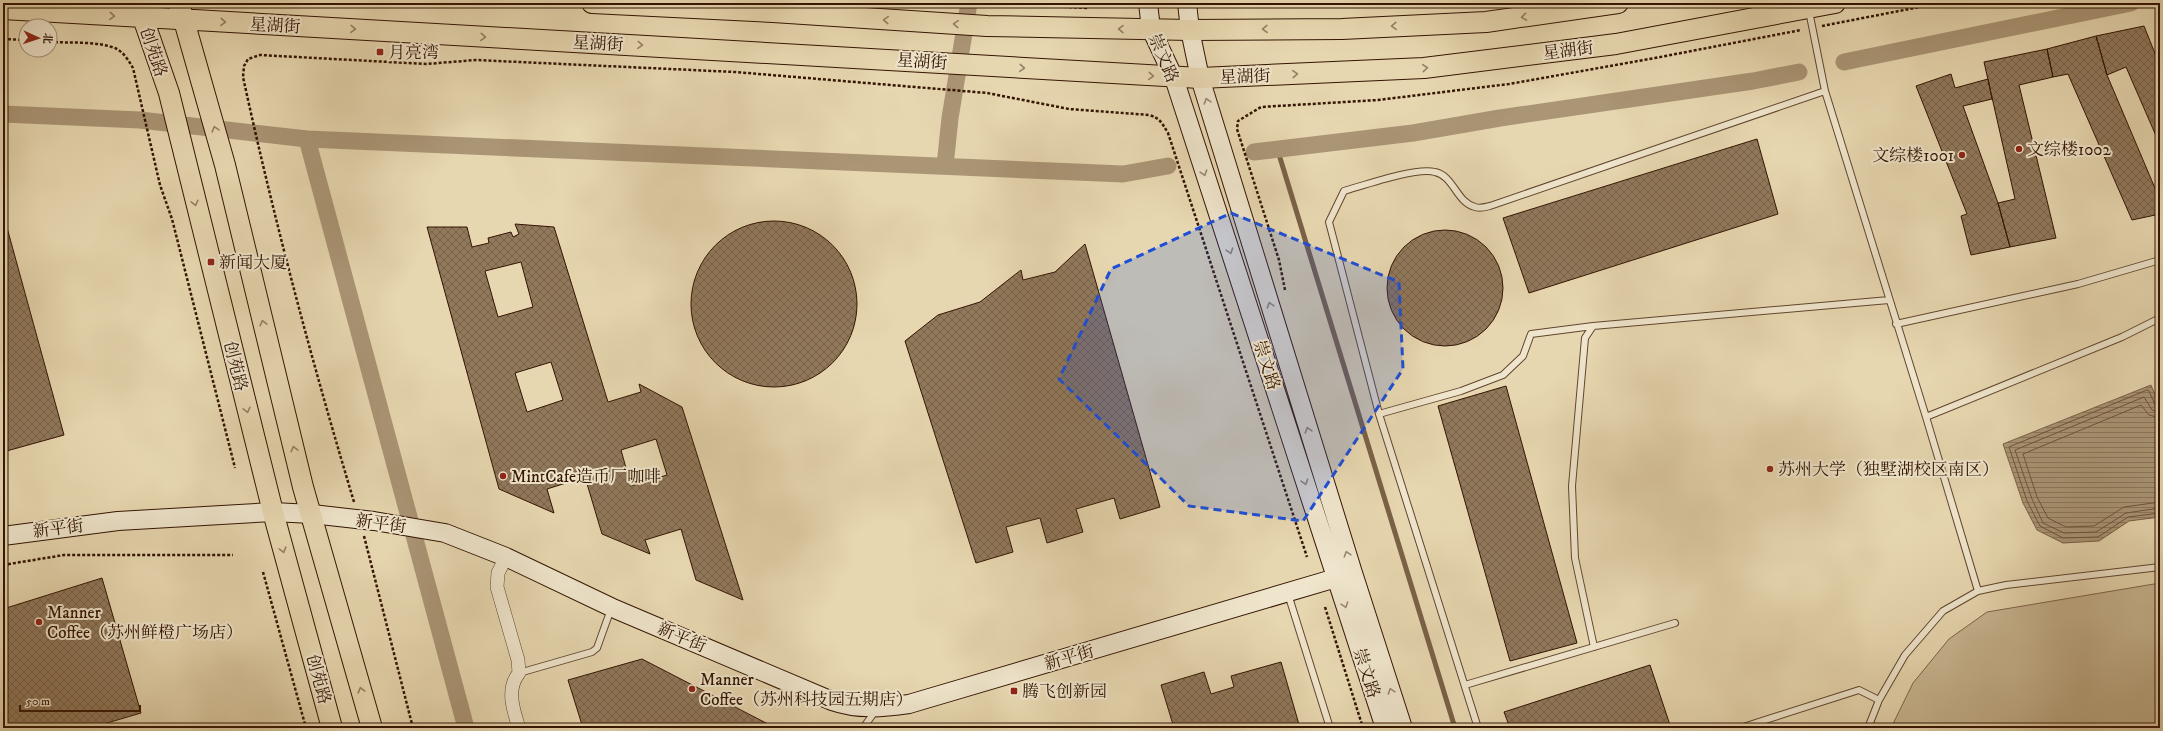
<svg xmlns="http://www.w3.org/2000/svg" width="2163" height="731" font-family="'IM FELL DW Pica','Noto Serif SC',serif">
<style>
.green{fill:#c8b692;stroke:#7e654a}
.water{fill:url(#water-rules);stroke:#7a6147}
.lines{fill:none;stroke-linecap:round;stroke-linejoin:round}
.shore{stroke:#6e543c;stroke-width:1}
.stream{stroke:#7a6147;stroke-width:5}
.canal{stroke:#aa9575;stroke-width:17}
.building{fill:url(#building-cross-hatch);stroke:#331402;fill-rule:evenodd}
.lane-casing{stroke:#60452e;stroke-width:8}
.street-casing{stroke:#60452e;stroke-width:14}
.secondary-casing{stroke:#331402;stroke-width:20}
.primary-casing{stroke:#331402;stroke-width:22}
.path{stroke:#331402;stroke-width:2.5;stroke-dasharray:3 2;stroke-linecap:butt}
.lane{stroke:#efe5cc;stroke-width:6}
.street{stroke:#efe5cc;stroke-width:13}
.secondary{stroke:#efe5cc;stroke-width:18}
.primary{stroke:#e7d7b0;stroke-width:20}
.oneway{stroke:#967f62}
.oneway2{stroke:#9a8771}
.marked{fill:#1d4ed8;fill-opacity:0.2;stroke:#1d4ed8;stroke-width:3;stroke-dasharray:8 5;stroke-linejoin:round}
.poi-dot{fill:#8f2418;stroke:#efe5cc;stroke-width:1.5}
.labels{text-anchor:middle;stroke-width:4;stroke-linejoin:round;paint-order:stroke}
.street-label{font-size:17px;fill:#331402;stroke:#efe5cc}
.poi-label{font-size:17px;fill:#331402;stroke:#efe5cc;text-anchor:start}
</style>
<defs>
<pattern id="water-rules" width="6" height="5" patternUnits="userSpaceOnUse"><rect width="6" height="5" fill="#aa9575"/><path d="M0 2.5h6" fill="none" stroke="#8b785e"/></pattern>
<pattern id="building-cross-hatch" width="8" height="8" patternUnits="userSpaceOnUse"><rect width="8" height="8" fill="#91795c"/><path d="M0 0l8 8M0 8l8-8" fill="none" stroke="#77624a"/></pattern>
</defs>
<rect width="100%" height="100%" fill="#e7d7b0"/>
<filter id="stains"><feTurbulence type="fractalNoise" baseFrequency=".005" numOctaves="4"/><feColorMatrix values="0 0 0 0 .2 0 0 0 0 .09 0 0 0 0 .02 0 0 0 .5 -.17"/></filter>
<radialGradient id="worn" r=".72"><stop offset=".6" stop-color="#630" stop-opacity="0"/><stop offset="1" stop-color="#630" stop-opacity=".3"/></radialGradient>
<path class="green" d="M2160,583V728H1891L1913,683L1949,639L1987,612Z"/>
<path class="water" d="M2151,385L2160,407V517L2129,521L2099,541L2063,543L2037,530L2023,503L2003,444Z"/>
<g class="lines">
<path class="shore" d="M2160,407L2155,405L2149,391L2147,390L2009,447L2027,501L2040,526L2063,538L2098,537L2128,517L2160,513
M2160,412L2152,410L2144,397L2015,450L2032,499L2043,523L2064,533L2096,532L2126,513L2160,508
M2160,418L2149,415L2141,405L2023,454L2037,497L2048,518L2066,527L2094,526L2124,507L2160,502"/>
<path class="stream" d="M1277,148L1455,728"/>
<path class="canal" d="M1844,62L2131,3
M3,114L140,120L307,139
M1254,152L1413,133L1500,118L1753,81L1799,72
M945,166L950,118L969,3
M466,728L307,139L1123,174L1168,166"/>
</g>
<path class="building" d="M2144,26L2160,66V145L2126,67L2107,75L2096,36Z
M2096,36L2107,75L2160,200V214L2132,220L2068,74L2053,77L2047,49Z
M2047,49L2053,77L2019,85L2056,238L2010,247L1998,203L2015,199L1984,62Z
M1951,74L1955,88L1988,79L1992,99L1963,106L1998,203L2010,247L1971,255L1961,216L1967,214L1916,86Z
M1757,139L1778,214L1529,293L1503,218Z
M3,213L64,435L3,452Z
M691 304a83 83 0 1 1 166 0a83 83 0 1 1-166 0Z
M515,224L554,227L608,402L641,392L639,384L682,407L743,600L696,580L681,529L645,540L650,554L602,534L585,477L547,489L554,513L499,489L427,227H467L472,247L489,243L488,238L511,232L513,237L519,234ZM521,262L533,307L498,317L485,271ZM551,362L563,400L527,412L515,373ZM656,439L667,475L631,486L621,450Z
M1387 288a58 58 0 1 1 116 0a58 58 0 1 1-116 0Z
M1085,244L1160,507L1120,519L1114,498L1076,509L1083,532L1047,543L1040,518L1006,527L1013,552L976,563L905,341L938,315L980,302L1021,270L1023,280L1055,272Z
M1506,386L1577,643L1510,661L1438,406Z
M102,578L141,713L90,728H3V609Z
M642,659L768,724L769,728H583L568,680Z
M1281,662L1300,728H1174L1161,685L1204,672L1211,694L1234,687L1231,676Z
M1650,665L1671,728H1510L1504,712Z"/>
<g class="lines">
<g class="lane-casing">
<path id="lane" d="M1809,11L1825,91L1926,417L1978,591
M1896,324L2078,284L2160,260
M1379,414L1461,391L1503,375L1523,356L1531,334L1593,326
M1926,417L2122,337L2160,318
M1288,594L1330,728
M1594,647L1575,558L1572,486L1585,338L1593,326L1889,300
M519,673L592,652L597,648L611,609
M1465,685L1675,623
M863,728L876,710
M1478,728L1379,414L1329,222L1344,191C1365,185 1416,167 1435,172C1454,176 1456,202 1475,207C1479,209 1486,207 1490,206L1825,91
M1740,728L1859,690L1879,700
M1868,728L1879,700L1905,655L1943,611L1978,591L2006,585L2160,567"/>
</g>
<g class="street-casing">
<path id="street" d="M506,557L498,573L497,587L518,660L519,673C506,689 513,709 519,728"/>
</g>
<g class="secondary-casing">
<path id="secondary" d="M1148,3L1151,29L1174,78L1385,728
M1187,3L1190,30L1200,78L1353,573L1403,728
M3,536L118,521L273,512L312,514L374,521L445,533L506,557L615,609L832,701C858,710 882,708 909,704L1353,573"/>
</g>
<g class="primary-casing">
<path id="primary" d="M140,3L143,18L169,93L273,512L332,728
M179,3L225,165L303,487L372,728
M592,3L773,12L987,26L1190,30L1342,29L1486,22L1618,3
M3,9L1200,78L1424,68L1616,44L1835,3"/>
</g>
<path class="path" d="M999,3L1086,8L1098,3
M1822,26L1940,3
M3,39L26,40
M50,42C69,43 100,41 117,49C124,53 129,61 133,68L160,185L172,219L235,468
M1285,290L1279,260L1237,129L1238,121L1261,107L1378,100L1509,84L1655,58L1801,30
M354,502C312,362 274,220 243,77L244,66L248,59L260,55L426,64L476,60L735,72L987,93L1069,109L1149,115C1160,118 1162,123 1168,133L1307,557
M364,536L413,728
M3,565L64,555H233
M263,572L306,728
M1325,607L1363,728"/>
<use href="#lane" class="lane"/>
<use href="#street" class="street"/>
<use href="#secondary" class="secondary"/>
<use href="#primary" class="primary"/>
</g>
<defs><path id="oneway-chevron" d="M-2-3.5L2.5 0L-2 3.5" fill="none" stroke-width="1.6" stroke-linecap="round" stroke-linejoin="round"/></defs>
<g class="oneway">
<use href="#oneway-chevron" transform="translate(112 16) rotate(4)"/>
<use href="#oneway-chevron" transform="translate(1524 17) rotate(172)"/>
<use href="#oneway-chevron" transform="translate(886 20) rotate(-176)"/>
<use href="#oneway-chevron" transform="translate(223 22) rotate(3)"/>
<use href="#oneway-chevron" transform="translate(956 24) rotate(-177)"/>
<use href="#oneway-chevron" transform="translate(1394 26) rotate(177)"/>
<use href="#oneway-chevron" transform="translate(353 29) rotate(3)"/>
<use href="#oneway-chevron" transform="translate(1121 29) rotate(-179)"/>
<use href="#oneway-chevron" transform="translate(1265 29) rotate(179)"/>
<use href="#oneway-chevron" transform="translate(483 37) rotate(3)"/>
<use href="#oneway-chevron" transform="translate(640 45) rotate(3)"/>
<use href="#oneway-chevron" transform="translate(1022 68) rotate(4)"/>
<use href="#oneway-chevron" transform="translate(1425 68) rotate(-5)"/>
<use href="#oneway-chevron" transform="translate(1295 74) rotate(-3)"/>
<use href="#oneway-chevron" transform="translate(1151 76) rotate(4)"/>
<use href="#oneway-chevron" transform="translate(215 129) rotate(-106)"/>
<use href="#oneway-chevron" transform="translate(195 203) rotate(76)"/>
<use href="#oneway-chevron" transform="translate(263 323) rotate(-104)"/>
<use href="#oneway-chevron" transform="translate(247 410) rotate(76)"/>
<use href="#oneway-chevron" transform="translate(294 449) rotate(-104)"/>
<use href="#oneway-chevron" transform="translate(283 550) rotate(75)"/>
<use href="#oneway-chevron" transform="translate(361 690) rotate(-105)"/>
</g>
<g class="oneway2">
<use href="#oneway-chevron" transform="translate(1207 101) rotate(-107)"/>
<use href="#oneway-chevron" transform="translate(1204 173) rotate(72)"/>
<use href="#oneway-chevron" transform="translate(1230 251) rotate(72)"/>
<use href="#oneway-chevron" transform="translate(1270 305) rotate(-107)"/>
<use href="#oneway-chevron" transform="translate(1308 430) rotate(-107)"/>
<use href="#oneway-chevron" transform="translate(1305 482) rotate(72)"/>
<use href="#oneway-chevron" transform="translate(1347 554) rotate(-107)"/>
<use href="#oneway-chevron" transform="translate(1345 605) rotate(72)"/>
<use href="#oneway-chevron" transform="translate(1391 691) rotate(-108)"/>
</g>
<path class="marked" d="M1231,213L1399,282L1403,369L1303,521L1189,506L1059,379L1111,269Z"/>
<g class="poi-dot">
<rect x="376" y="48" width="8" height="8" rx="2"/>
<circle cx="2019" cy="149" r="4"/>
<circle cx="1962" cy="155" r="4"/>
<rect x="207" y="258" width="8" height="8" rx="2"/>
<circle cx="1770" cy="469" r="4"/>
<circle cx="503" cy="476" r="4"/>
<circle cx="39" cy="622" r="4"/>
<circle cx="692" cy="689" r="4"/>
<rect x="1010" y="687" width="8" height="8" rx="2"/>
</g>
<g class="labels">
<g class="street-label">
<text transform="translate(275 25) rotate(3)" y="6">星湖街</text>
<text transform="translate(598 43) rotate(3)" y="6">星湖街</text>
<text transform="translate(1568 50) rotate(-7)" y="6">星湖街</text>
<text transform="translate(154 52) rotate(71)" y="6">创苑路</text>
<text transform="translate(1164 58) rotate(67)" y="6">崇文路</text>
<text transform="translate(922 61) rotate(4)" y="6">星湖街</text>
<text transform="translate(1245 76) rotate(-2)" y="6">星湖街</text>
<text transform="translate(1267 365) rotate(72)" y="6">崇文路</text>
<text transform="translate(236 366) rotate(76)" y="6">创苑路</text>
<text transform="translate(381 523) rotate(8)" y="6">新平街</text>
<text transform="translate(58 528) rotate(-7)" y="6">新平街</text>
<text transform="translate(682 637) rotate(23)" y="6">新平街</text>
<text transform="translate(1069 657) rotate(-16)" y="6">新平街</text>
<text transform="translate(1367 673) rotate(72)" y="6">崇文路</text>
<text transform="translate(319 679) rotate(75)" y="6">创苑路</text>
</g>
<g class="poi-label">
<text x="388" y="58">月亮湾</text>
<text x="2027" y="155">文综楼1002</text>
<text x="1954" y="161" text-anchor="end">文综楼1001</text>
<text x="219" y="268">新闻大厦</text>
<text x="1778" y="475">苏州大学（独墅湖校区南区）</text>
<text x="511" y="482">MintCafe造币厂咖啡</text>
<text x="47" y="618">Manner<tspan x="47" dy="20">Coffee（苏州鲜橙广场店）</tspan></text>
<text x="700" y="685">Manner<tspan x="700" dy="20">Coffee（苏州科技园五期店）</tspan></text>
<text x="1022" y="697">腾飞创新园</text>
</g>
</g>
<rect width="2163" height="731" fill="none" stroke="#e7d7b0" stroke-width="16"/>
<rect x="4" y="4" width="2155" height="723" fill="none" stroke="#331402" stroke-width="2"/>
<rect x="8" y="8" width="2147" height="715" fill="none" stroke="#331402"/>
<g transform="translate(38 38) rotate(93)"><circle r="19" fill="#efe5cc" stroke="#a4917b"/>
<path d="M0-3L7 15L0 10L-7 15Z" fill="#8f2418"/>
<text y="-6" font-size="11" font-weight="bold" text-anchor="middle" fill="#331402">北</text>
</g>
<path d="M20 705v6h120v-6" fill="none" stroke="#331402" stroke-width="2"/>
<text x="26" y="705" font-size="12" fill="#331402" stroke="#efe5cc" stroke-width="3" paint-order="stroke">50 m</text>
<rect width="100%" height="100%" filter="url(#stains)"/>
<rect width="100%" height="100%" fill="url(#worn)"/>
</svg>
